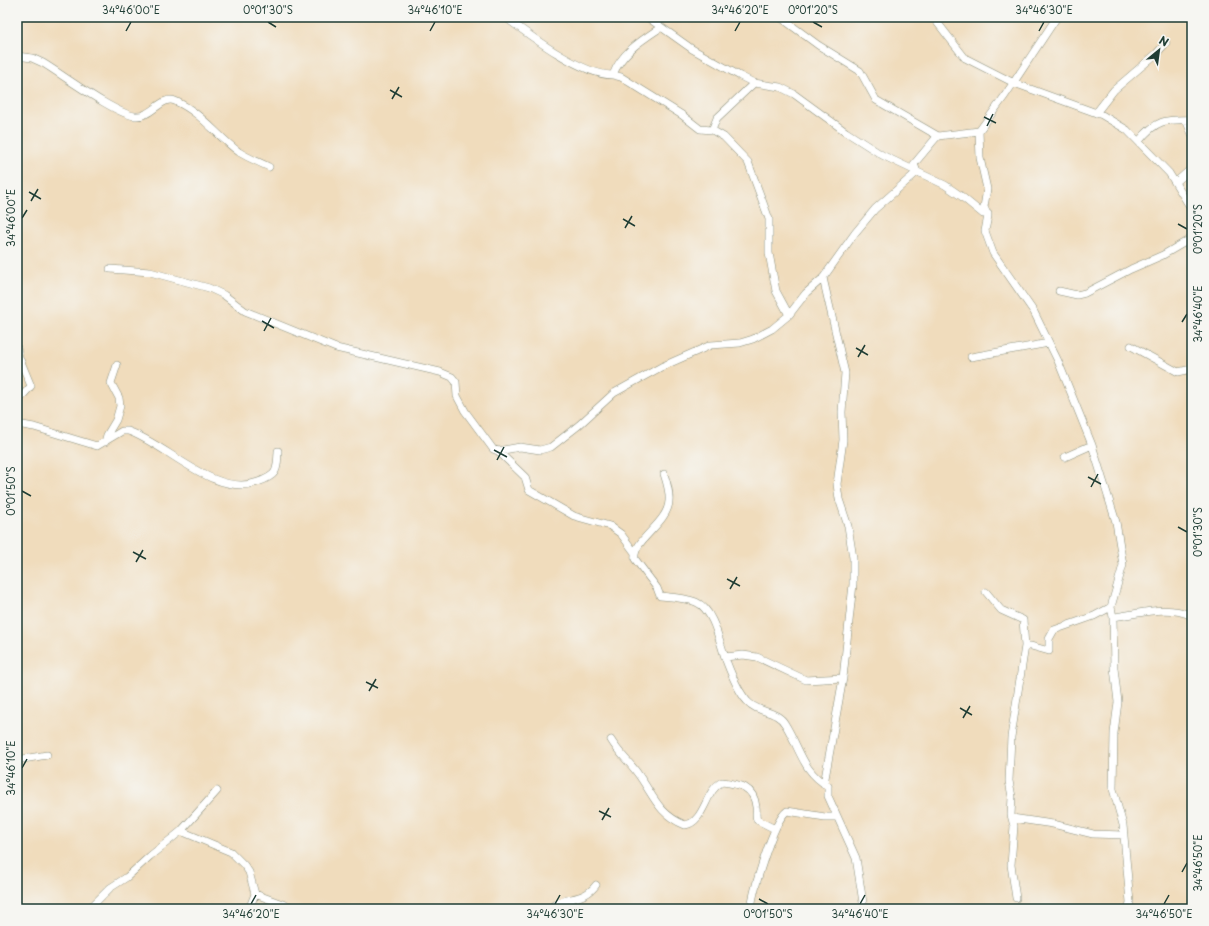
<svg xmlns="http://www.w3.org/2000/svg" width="1209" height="926" font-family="'Playpen Sans',sans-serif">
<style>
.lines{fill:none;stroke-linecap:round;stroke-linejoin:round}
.minor-casing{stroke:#888c78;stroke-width:8}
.minor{stroke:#fff;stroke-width:7}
.ticks{fill:none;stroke:#1f3d34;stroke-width:1.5}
.neatline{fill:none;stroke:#1f3d34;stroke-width:1.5}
.ticks-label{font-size:10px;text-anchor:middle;fill:#1f3d34}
</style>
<rect width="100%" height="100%" fill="#f6f6f2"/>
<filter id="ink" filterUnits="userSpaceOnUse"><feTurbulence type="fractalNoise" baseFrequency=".025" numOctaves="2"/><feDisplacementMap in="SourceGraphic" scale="8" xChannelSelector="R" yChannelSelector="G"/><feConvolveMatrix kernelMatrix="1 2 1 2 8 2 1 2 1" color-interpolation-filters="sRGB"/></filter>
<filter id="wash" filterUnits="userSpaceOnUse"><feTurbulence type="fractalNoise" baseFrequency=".012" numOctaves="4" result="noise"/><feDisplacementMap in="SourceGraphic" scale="16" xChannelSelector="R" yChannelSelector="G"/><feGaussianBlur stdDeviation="0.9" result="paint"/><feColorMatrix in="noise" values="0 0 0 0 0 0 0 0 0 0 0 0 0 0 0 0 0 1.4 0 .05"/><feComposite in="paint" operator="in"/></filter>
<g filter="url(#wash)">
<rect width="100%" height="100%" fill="#f0dcbc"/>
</g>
<g filter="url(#ink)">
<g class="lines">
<g class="minor-casing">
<path id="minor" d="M505,17C529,35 583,76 613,75
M647,17L692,49L740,76L754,83L780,87L794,94L846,132L882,155L945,185L961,196L983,214H988
M780,17L818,45L860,71L876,100L938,136
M933,17L965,58L1014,83L1102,115L1127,130L1169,173L1192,210
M660,28C642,40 621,53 613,75L621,77L682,115L700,129L712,130L717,118L754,83
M17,56L32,58L43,63C63,75 115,114 135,116C151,118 162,95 175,101C201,112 217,136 239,152C248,158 259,162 269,167
M1096,113L1114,90L1156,54L1166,43
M1186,120L1192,134
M712,130L724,137L748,162L769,219V253L776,291L789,315
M979,131L980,158L987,189L984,207L988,216L985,231L993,253L1034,312L1058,361L1092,445L1116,522L1123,565L1111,607L1113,617L1114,668L1118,702L1114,733L1113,789L1123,825L1130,902L1129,909
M1139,141C1156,120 1165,119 1192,120
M1176,182L1192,168
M110,269L150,272L209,288L224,295L245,311L336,348L440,372L452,377L456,382L457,396L465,411L493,449L498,451L520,447L540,450L551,447L579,425L614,393L661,367L711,345L740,343L753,339L772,329L789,315L806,293L823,278L855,233L875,209L917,172L914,164L935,139L938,136L979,131L1004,97L1057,17
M823,278L845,373L842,412L843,440L837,484L839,499L848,526L853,558V584L843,678L824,784L828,786V796L856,858L864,909
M1059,291L1077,295L1085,293L1131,269L1163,255L1192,238
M1131,346L1178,372L1192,369
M17,348L19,357L31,386L17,402
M971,357L1049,343
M17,424L34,427L97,446L122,431H128C167,444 214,498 258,482C278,475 277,471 278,451
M105,442L107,435L116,420L120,406L119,398L111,383L117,365
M498,451L525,477L529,490L574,516L610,526L621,534L635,553
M1065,457L1092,445
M664,474C667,483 670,492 669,501C668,524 632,540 635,559L657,588L660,596C671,597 686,598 696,602C715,610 720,646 727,663C732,676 738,691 747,701C757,713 777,710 785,724C800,748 802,771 828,786
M986,592L1001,610L1023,620L1025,646L1011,737L1009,781L1012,797L1011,815L1014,826L1011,865L1016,898
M1113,617C1139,614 1167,604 1192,616
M1025,646H1031L1049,651V639L1054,630L1094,616L1111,607
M725,657L743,655L757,657L806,680L843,678
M611,740C620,755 629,761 638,774C654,796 658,814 685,825C705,822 705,790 722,782C739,784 754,786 756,807C757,811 755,815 757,820L775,829
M17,760L47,755
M1012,818L1053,824L1093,834L1124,835
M181,831L231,852L244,865L249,872L255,894L249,909
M255,894L296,909
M89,909L110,888L127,877L150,856L181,831L217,791
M549,909C564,895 583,903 596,885
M751,909C753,891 773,821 787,811L825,817H837"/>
</g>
<use href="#minor" class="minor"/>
</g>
</g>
<path class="ticks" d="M268,22L276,27M813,22L822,27M126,31L131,22M430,31L435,22M735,31L740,22M1039,31L1044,22M390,90L402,97M392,99L399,87M984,117L996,123M987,126L993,114M29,192L41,199M31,201L38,189M22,218L27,210M623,219L635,226M1178,224L1187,229M625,228L632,216M262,321L274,328M1182,322L1187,314M264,331L271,318M856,348L868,355M858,357L865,345M494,450L507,457M497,460L504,447M1088,477L1101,484M1091,487L1098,474M22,491L31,496M1178,527L1187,532M133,552L146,559M136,562L143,550M727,579L740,586M730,589L737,577M366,682L378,688M369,691L376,679M960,708L972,715M963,718L970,706M22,768L27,759M599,811L611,817M602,820L609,808M1182,872L1187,863M759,899L768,904M251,904L256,895M555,904L560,895M860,904L865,895M1164,904L1169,895"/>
<rect width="1209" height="926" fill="none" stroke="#f6f6f2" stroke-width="44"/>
<g transform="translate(1159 50) rotate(29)" stroke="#f6f6f2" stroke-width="3" paint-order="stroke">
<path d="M0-3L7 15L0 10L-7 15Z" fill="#1f3d34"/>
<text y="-6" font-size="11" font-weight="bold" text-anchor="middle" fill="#1f3d34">N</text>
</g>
<rect x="22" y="22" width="1165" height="882" class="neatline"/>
<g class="ticks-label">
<text x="131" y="14">34°46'00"E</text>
<text x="268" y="14">0°01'30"S</text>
<text x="435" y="14">34°46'10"E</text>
<text x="740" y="14">34°46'20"E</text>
<text x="813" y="14">0°01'20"S</text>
<text x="1044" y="14">34°46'30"E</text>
<text transform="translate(11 218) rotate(-90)" y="4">34°46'00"E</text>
<text transform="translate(1198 229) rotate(-90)" y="4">0°01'20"S</text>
<text transform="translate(1198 314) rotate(-90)" y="4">34°46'40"E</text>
<text transform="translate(11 491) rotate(-90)" y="4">0°01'50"S</text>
<text transform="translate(1198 532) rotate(-90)" y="4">0°01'30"S</text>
<text transform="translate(11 768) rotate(-90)" y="4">34°46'10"E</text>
<text transform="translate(1198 863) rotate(-90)" y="4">34°46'50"E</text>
<text x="251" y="918">34°46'20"E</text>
<text x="555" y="918">34°46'30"E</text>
<text x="768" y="918">0°01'50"S</text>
<text x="860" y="918">34°46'40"E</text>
<text x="1164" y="918">34°46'50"E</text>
</g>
</svg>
